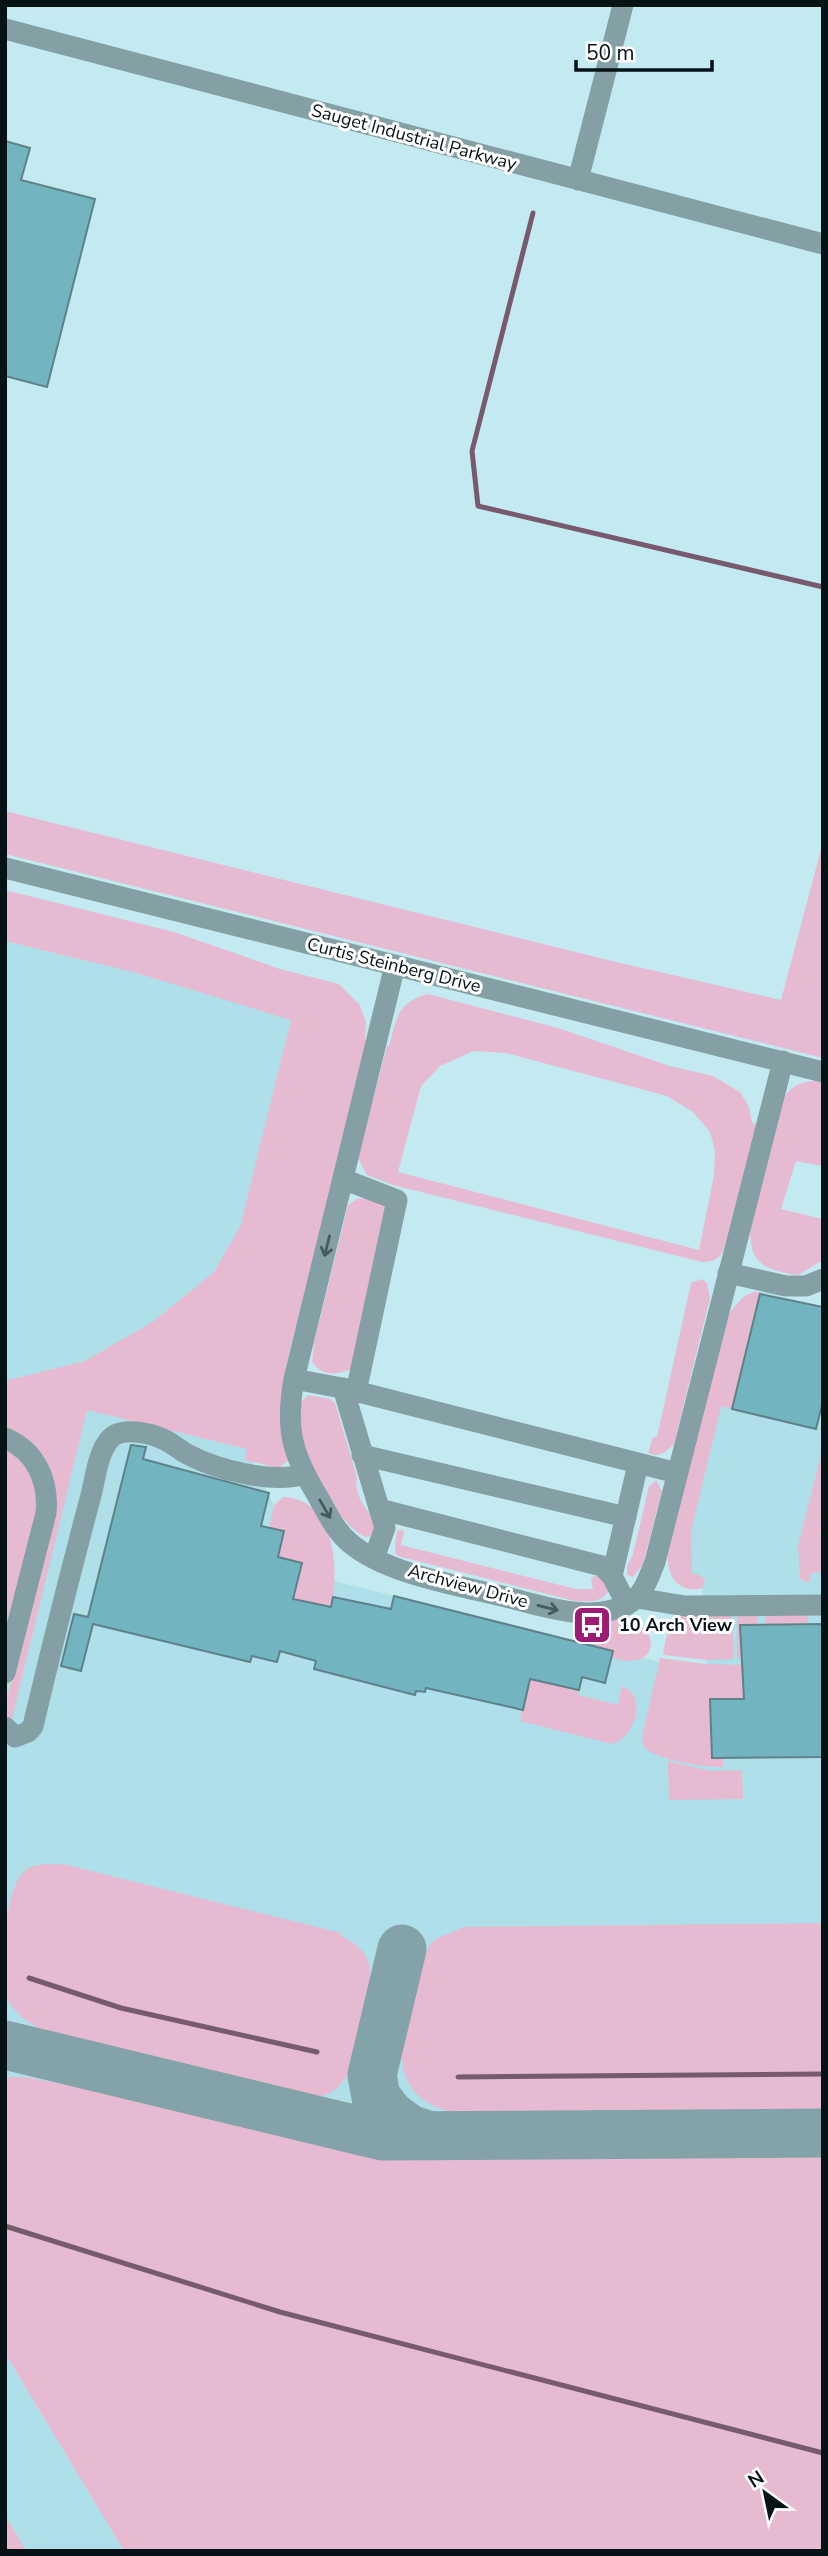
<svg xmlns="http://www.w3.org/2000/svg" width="828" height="2556" font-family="'Nunito Sans',sans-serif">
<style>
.built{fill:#afdfe8}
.green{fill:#e6bbd2;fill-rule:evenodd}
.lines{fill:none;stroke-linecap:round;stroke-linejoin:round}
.stream{stroke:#775a6d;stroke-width:5}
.taxiway{stroke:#84a3a8;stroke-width:49}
.building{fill:#72b5c1;stroke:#5e8288;stroke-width:2}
.minor{stroke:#84a0a5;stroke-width:21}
.oneway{stroke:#445a5e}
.labels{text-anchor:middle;stroke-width:6;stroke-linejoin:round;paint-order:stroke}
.street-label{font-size:18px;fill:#051316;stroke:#fff}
.poi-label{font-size:18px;font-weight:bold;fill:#051316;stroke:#fff;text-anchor:start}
</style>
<rect width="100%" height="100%" fill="#c3eaf1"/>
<path class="built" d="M5,935L295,1017L188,1434L247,1449L306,1574L687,1669H707L702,1586L679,1584L715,1405L732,1408L761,1291L823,1307V2551H5Z"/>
<path class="green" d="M5,811L612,961L781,1000L823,842V1058L5,854Z
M5,890L174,932L280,969L339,984L359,1004L366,1021L365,1040L369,1041C352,1112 334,1183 317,1254C300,1319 267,1395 288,1461L278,1468L245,1460L247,1449L87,1410L11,1723L7,1713L8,1694L54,1508L43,1458L33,1443L5,1430V1381L85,1361L154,1321L214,1272L240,1227L291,1020L133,972L5,941Z
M428,994L558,1028L670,1066L713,1076L740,1092L749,1107L752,1123L757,1124L723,1252C717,1260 712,1262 702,1262L393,1185L367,1175L358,1158L387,1046H389C397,1018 397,1002 428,994ZM474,1051L506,1053L667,1096L693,1112L710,1132L715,1151L714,1175L699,1250L398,1172L421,1086L440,1066Z
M813,1081L823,1082V1166L796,1161L781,1209L823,1219V1260L798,1275C766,1270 750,1265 750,1230L781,1101C791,1087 797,1083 813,1081Z
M368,1198L384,1205L386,1210L352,1369C337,1375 321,1377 312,1361L314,1343L348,1205L357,1199Z
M702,1279L707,1283L710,1298L674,1444C666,1452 660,1458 648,1453L653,1437H657L691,1283Z
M753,1292H761L732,1409L721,1406L691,1532L692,1573L700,1575L705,1580L703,1588C679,1594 666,1576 668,1554L687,1470L726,1317L742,1298Z
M308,1395L330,1399L335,1403L357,1477C353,1498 369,1508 376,1527L372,1536L365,1537C336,1522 308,1466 301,1435C298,1425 300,1412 301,1402Z
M5,1447L33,1473L38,1513L5,1644Z
M823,1447V1527L820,1535L823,1539V1572L811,1573L809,1583L800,1579L798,1546Z
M656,1480L662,1491L643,1564L633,1577L627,1575V1566L633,1554L649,1486Z
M283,1497C335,1498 340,1569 331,1607L286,1626L302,1563L278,1557L284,1532L269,1528L274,1505Z
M402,1529L404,1532L401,1545L576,1589H593L591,1580L594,1576H601L609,1590C602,1604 588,1601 575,1601L401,1557L396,1555L395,1544L397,1531Z
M758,1613L757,1624L740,1625L741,1658H737V1614Z
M766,1613L808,1615V1624L765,1625Z
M681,1615L732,1616L734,1659L707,1660L663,1655C666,1639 667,1625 681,1615Z
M617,1617C663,1619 663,1676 611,1657L613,1651L584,1644C590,1621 596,1622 617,1617Z
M660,1658L707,1664L742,1665L744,1699H710L712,1757L723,1758V1767C707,1768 658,1760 646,1749C641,1744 642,1740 643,1733Z
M530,1679L579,1690L578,1695L618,1705L622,1686C649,1696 634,1739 612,1744L520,1721Z
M668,1761L710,1771L742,1770L743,1799L669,1800Z
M63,1864L341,1933V1936C363,1947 373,1958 370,1984L372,1986C365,2014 358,2072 336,2089C329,2095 319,2096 312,2100L42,2032V2030C27,2022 12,2011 5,1995C5,1966 0,1881 31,1867C39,1863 54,1865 63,1864Z
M823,1923V2111L463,2117V2114C420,2109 396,2083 403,2039L401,2038L420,1964H422C431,1931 441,1940 463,1927Z
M8,2077H24L117,2094L378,2158L823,2152V2551H124L5,2353V2078Z
M5,2515L26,2551H5Z"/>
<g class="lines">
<path class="stream" d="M533,213L472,451L478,506L823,587
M29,1978L121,2008L317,2052
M458,2077L823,2074
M5,2226L280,2312L823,2453"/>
<path class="taxiway" d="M402,1949L372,2075L376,2097L389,2114L409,2129L431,2136
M5,2045L382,2136L823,2133"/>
</g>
<path class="building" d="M5,141L30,148L21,180L95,199L47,387L5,376Z
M760,1294L823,1307V1401L816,1429L732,1409Z
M131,1445L146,1447L143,1459L269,1493L261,1526L284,1531L278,1557L302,1563L293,1599L331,1607L333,1597L391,1609L394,1596L613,1651L605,1683L582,1677L579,1690L530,1679L523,1710L426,1688L425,1692L416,1691L415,1695L314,1669L316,1661L280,1651L277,1662L252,1656L250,1662L93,1624L81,1671L61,1666L74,1614L88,1617Z
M823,1624V1757L712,1758L710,1699H744L740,1625Z"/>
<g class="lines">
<path class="minor" d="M5,29L823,244
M578,180L623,5
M5,868L823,1072
M395,965L294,1379C286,1425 290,1449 314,1490C325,1508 334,1530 350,1543C386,1574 460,1586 506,1597C543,1606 589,1623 626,1605C643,1597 648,1579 655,1562L783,1061
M343,1179L397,1200L356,1392
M728,1273L786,1286H806L823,1279
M294,1379L347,1389L677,1473
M343,1388L385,1528L374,1558
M5,1438C36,1451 49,1481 46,1513L5,1673
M362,1455L626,1517
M379,1509L602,1566L612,1576L627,1605
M612,1576L638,1464
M637,1598L685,1606L823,1605
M5,1727L15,1737L28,1732L33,1726C51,1650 70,1574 90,1499C95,1482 97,1453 110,1439C121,1426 151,1433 165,1440C173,1444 180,1450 187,1454C217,1470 272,1484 305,1474"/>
</g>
<defs><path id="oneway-shaft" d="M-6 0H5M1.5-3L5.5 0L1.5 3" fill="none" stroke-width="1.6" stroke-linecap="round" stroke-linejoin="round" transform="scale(1.75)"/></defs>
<g class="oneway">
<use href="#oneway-shaft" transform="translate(327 1246) rotate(104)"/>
<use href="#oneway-shaft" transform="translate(325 1509) rotate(60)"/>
<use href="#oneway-shaft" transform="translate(548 1608) rotate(14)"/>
</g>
<defs>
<g id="bus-square" transform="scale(2.0125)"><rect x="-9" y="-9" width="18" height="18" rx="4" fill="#9b1c72" stroke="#fff"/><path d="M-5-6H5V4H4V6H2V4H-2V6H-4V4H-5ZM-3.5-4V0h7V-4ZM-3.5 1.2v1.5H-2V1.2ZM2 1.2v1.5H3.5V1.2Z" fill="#fff"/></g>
</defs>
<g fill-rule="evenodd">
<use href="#bus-square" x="592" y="1625"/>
</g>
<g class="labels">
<g class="street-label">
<text transform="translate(414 137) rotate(15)" y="6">Sauget Industrial Parkway</text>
<text transform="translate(394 965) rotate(14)" y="6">Curtis Steinberg Drive</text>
<text transform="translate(468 1586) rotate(15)" y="6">Archview Drive</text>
</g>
<g class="poi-label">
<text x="619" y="1631">10 Arch View</text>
</g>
</g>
<rect width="828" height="2556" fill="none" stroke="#051316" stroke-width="14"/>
<g transform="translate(765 2493) rotate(327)" stroke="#ffffff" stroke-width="5" paint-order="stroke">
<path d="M0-5L12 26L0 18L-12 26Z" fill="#051316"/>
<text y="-10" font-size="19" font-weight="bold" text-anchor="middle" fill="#051316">N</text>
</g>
<path d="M576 60v10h136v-10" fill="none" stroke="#051316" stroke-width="3.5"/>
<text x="586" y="60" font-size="21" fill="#051316" stroke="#ffffff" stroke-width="5" paint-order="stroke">50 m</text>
</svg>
